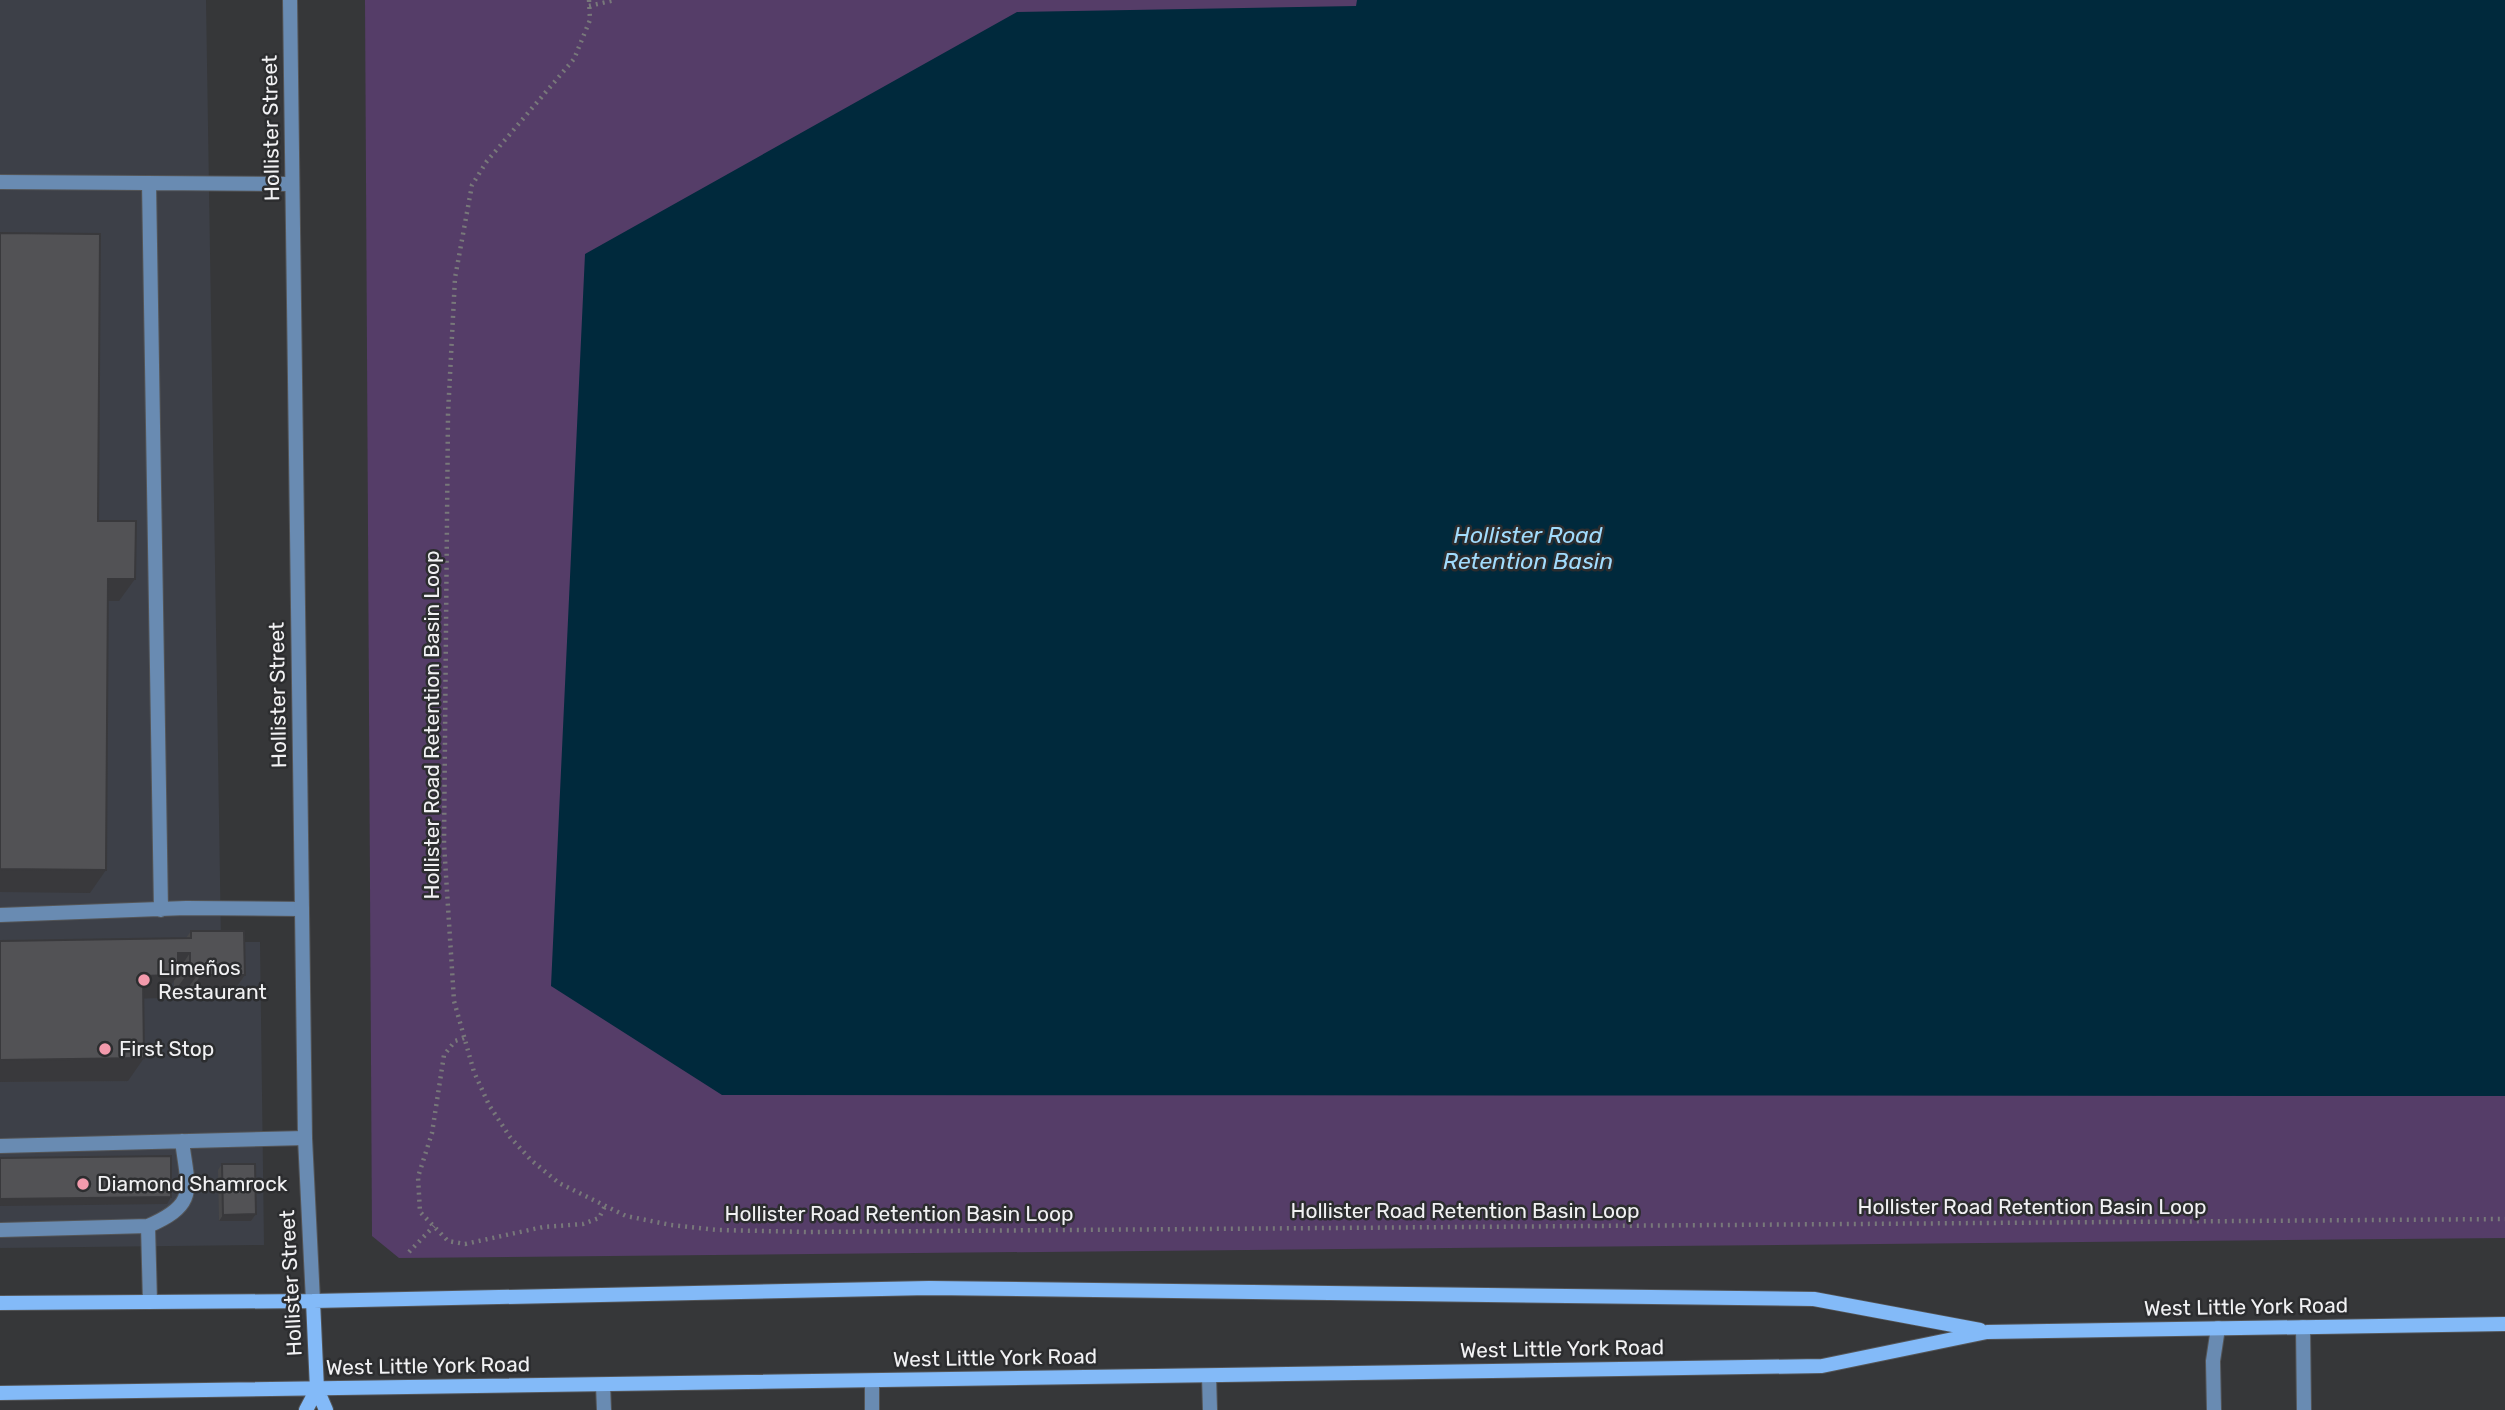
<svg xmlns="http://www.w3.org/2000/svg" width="2505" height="1410" font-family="Rubik,sans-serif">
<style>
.built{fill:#3d4048}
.green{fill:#553d68}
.water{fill:#00293c}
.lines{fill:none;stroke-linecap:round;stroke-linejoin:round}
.service-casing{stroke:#545557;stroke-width:16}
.minor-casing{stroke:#545557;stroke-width:16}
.tertiary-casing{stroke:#545557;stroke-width:16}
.secondary-casing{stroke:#545557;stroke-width:16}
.path{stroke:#78787a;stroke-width:4.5;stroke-dasharray:2 5;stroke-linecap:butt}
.service{stroke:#698bb2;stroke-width:14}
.minor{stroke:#698bb2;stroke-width:14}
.tertiary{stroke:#698bb2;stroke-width:14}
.secondary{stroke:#83baf8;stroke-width:14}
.wall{fill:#474749}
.shaded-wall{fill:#39393c}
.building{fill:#525255;stroke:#39393c;stroke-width:2}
.poi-dot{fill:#f39aac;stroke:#2c2d2f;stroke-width:2.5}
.labels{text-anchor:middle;stroke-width:5;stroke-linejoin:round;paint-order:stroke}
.street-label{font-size:21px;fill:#f1f1f3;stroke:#2c2d2f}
.poi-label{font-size:21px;fill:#f1f1f3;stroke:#2c2d2f;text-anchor:start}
.water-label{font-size:23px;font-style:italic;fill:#a1dcfd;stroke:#2c2d2f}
</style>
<rect width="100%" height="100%" fill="#363739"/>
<path class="built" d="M0,0H206L221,942H260L264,1245L0,1248Z"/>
<path class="green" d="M365,0H2505V1238L399,1258L372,1236Z"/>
<path class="water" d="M1357,0H2505V1096L722,1095L551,986L585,254L1017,12L1356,6Z"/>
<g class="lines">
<g class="service-casing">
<path id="service" d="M0,182L292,184
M149,183L161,910
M0,915L186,908L302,909
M0,1146L305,1138
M148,1226C199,1204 188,1189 182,1141
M0,1230L148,1226L150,1302
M1209,1376L1210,1410
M872,1381V1410
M603,1385L604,1410"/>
</g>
<g class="minor-casing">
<path id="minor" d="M2303,1327L2304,1410
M2214,1410L2213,1361L2218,1328"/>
</g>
<g class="tertiary-casing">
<path id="tertiary" d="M290,0L305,1138L313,1301"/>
</g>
<g class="secondary-casing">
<path id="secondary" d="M313,1301L317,1389L326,1410
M0,1303L313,1301L929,1288L1814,1299L1980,1330
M0,1393L1822,1366L1987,1332L2505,1324
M306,1410L317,1389"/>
</g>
<path class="path" d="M589,0L590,20L574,59L487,161L472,185L455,278L448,414L444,844L454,1001L474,1072L489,1105L510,1137L531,1160L559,1183L626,1216L671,1225L718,1230L807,1232L2505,1219
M589,6L615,0
M464,1038L455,1041L444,1055L432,1133L418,1177L420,1212L448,1241L465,1244L543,1227L583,1224L599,1218L605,1206
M409,1252L434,1226"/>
<use href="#service" class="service"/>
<use href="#minor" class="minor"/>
<use href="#tertiary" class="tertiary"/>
<use href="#secondary" class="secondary"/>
</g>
<path class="wall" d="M191,931L245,975L229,998H185V992H174V980L162,998H144L128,1081L0,1082V940L186,938Z
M222,1164L256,1214L251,1221H219L218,1170Z"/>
<path class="shaded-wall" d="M108,579H135L119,601H92Z
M0,869L106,870L90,893L0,892Z
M178,953H190L175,975H178L162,998L127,999L143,976Z
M190,970H201L185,992H174Z
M201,975H245L229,998H185Z
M144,1058L128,1081L0,1082V1060Z
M171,1197L167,1204L0,1206V1199Z
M256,1214L251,1221H219L223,1215Z"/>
<path class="building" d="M0,233L100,234L98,521H136L135,579H108L106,870L0,869Z
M191,931H244L245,975H201V970H190V953H178V975L143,976L144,1058L0,1060V941L191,938Z
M171,1156V1197L0,1199V1158Z
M222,1164H255L256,1214L223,1215Z"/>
<g class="poi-dot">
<circle cx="144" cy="980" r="7"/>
<circle cx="105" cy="1049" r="7"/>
<circle cx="83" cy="1184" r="7"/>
</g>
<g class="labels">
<g class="street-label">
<text transform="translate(271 128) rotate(-91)" y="7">Hollister Street</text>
<text transform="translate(278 695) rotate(-91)" y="7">Hollister Street</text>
<text transform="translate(432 725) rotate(-90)" y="7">Hollister Road Retention Basin Loop</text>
<text x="2032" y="1214">Hollister Road Retention Basin Loop</text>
<text x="1465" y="1218">Hollister Road Retention Basin Loop</text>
<text x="899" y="1221">Hollister Road Retention Basin Loop</text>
<text transform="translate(291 1283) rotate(-93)" y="7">Hollister Street</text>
<text transform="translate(2246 1307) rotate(-1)" y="7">West Little York Road</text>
<text transform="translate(1562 1349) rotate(-1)" y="7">West Little York Road</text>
<text transform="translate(995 1358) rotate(-1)" y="7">West Little York Road</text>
<text transform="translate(428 1366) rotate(-1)" y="7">West Little York Road</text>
</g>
<g class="poi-label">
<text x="158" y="975">Limeños<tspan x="158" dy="24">Restaurant</tspan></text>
<text x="119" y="1056">First Stop</text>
<text x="97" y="1191">Diamond Shamrock</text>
</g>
<g class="water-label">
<text x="1528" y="543">Hollister Road<tspan x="1528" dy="26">Retention Basin</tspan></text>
</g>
</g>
</svg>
